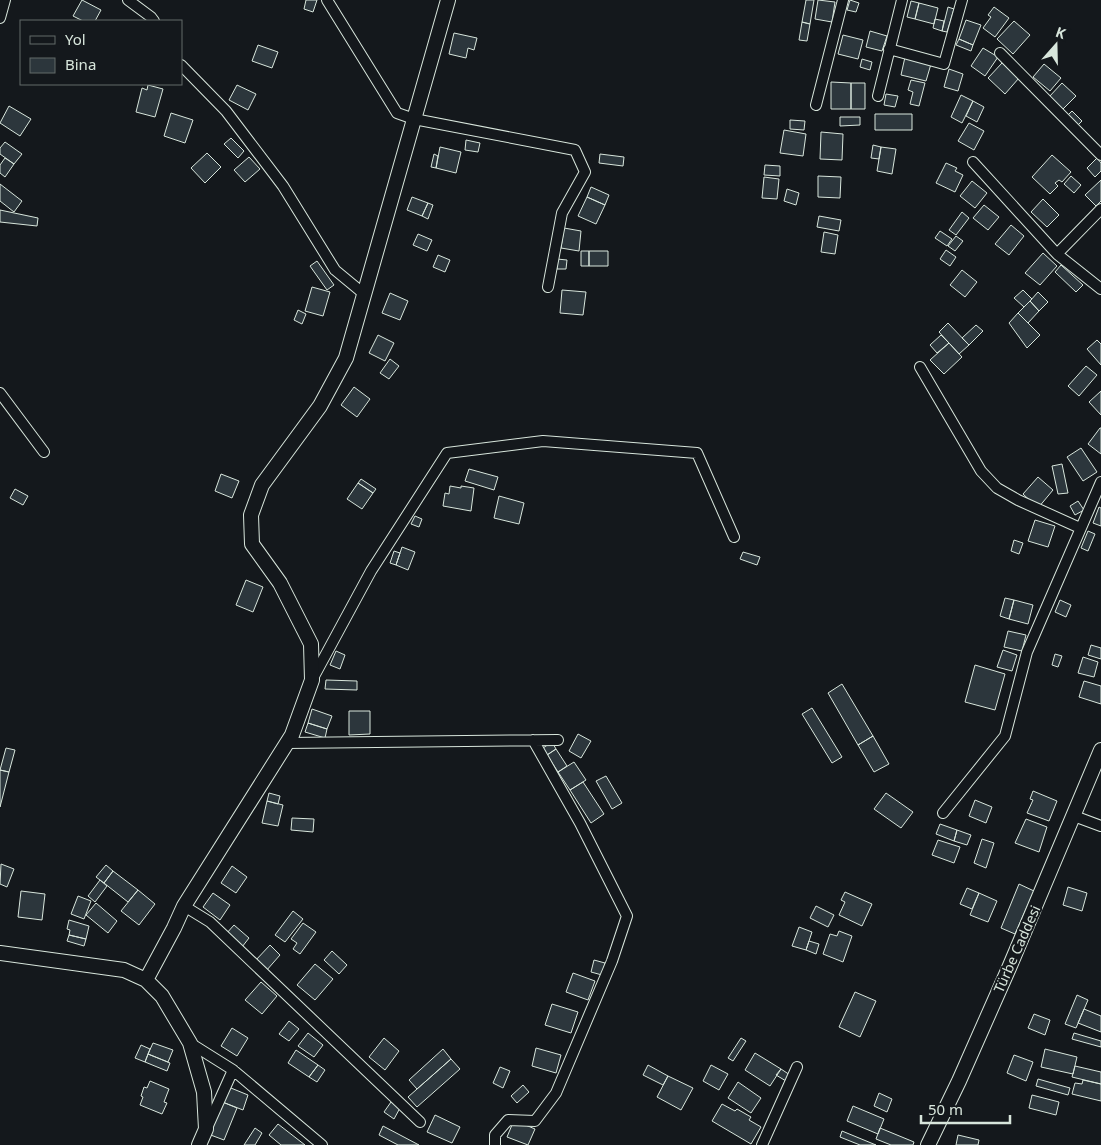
<svg xmlns="http://www.w3.org/2000/svg" width="1101" height="1145" font-family="'Noto Sans',sans-serif">
<style>
.building{fill:#2c363c;stroke:#d8e6dc}
.lines{fill:none;stroke-linecap:round;stroke-linejoin:round}
.minor-casing{stroke:#d8e6dc;stroke-width:12}
.tertiary-casing{stroke:#d8e6dc;stroke-width:16}
.minor{stroke:#14181c;stroke-width:10}
.tertiary{stroke:#14181c;stroke-width:14}
.labels{text-anchor:middle;stroke-width:4;stroke-linejoin:round;paint-order:stroke}
.street-label{font-size:14px;fill:#d8e6dc;stroke:#14181c}
</style>
<rect width="100%" height="100%" fill="#14181c"/>
<path class="building" d="M82,0L101,10L95,21H83L73,16Z
M306,0H317L313,12L304,9Z
M806,0H814L810,24L802,22Z
M818,0L835,2L832,22L815,19Z
M850,0L859,3L856,12L847,10Z
M911,1L919,3L915,19L907,17Z
M919,3L938,8L934,24L915,19Z
M948,7L954,9L947,32L942,31Z
M994,7L1009,18L995,37L983,28L991,17L988,15Z
M935,19L944,21L942,31L933,28Z
M966,20L981,25L973,45L959,39Z
M1014,21L1030,35L1013,54L997,39Z
M802,22L810,24L807,41L799,40Z
M870,31L887,36L882,51L866,47Z
M454,33L477,38L474,50L468,48L466,58L449,54Z
M843,35L863,40L858,59L838,54Z
M959,39L973,45L971,51L956,45Z
M258,45L278,52L272,68L252,61Z
M983,48L998,57L985,76L971,66Z
M905,57L931,64L926,81L901,75Z
M862,59L872,62L870,70L860,67Z
M1002,63L1019,78L1005,94L988,78Z
M1044,64L1061,78L1050,91L1033,77Z
M949,69L963,74L958,91L944,87Z
M911,80L925,83L919,106L910,104L913,92L908,90Z
M831,82L851,83V109H831Z
M851,83H865V109H851Z
M1062,83L1076,96L1062,110L1049,97Z
M148,85L163,89L155,117L136,112L142,88L147,90Z
M237,85L256,94L248,110L229,100Z
M886,94L898,96L895,107L884,105Z
M961,95L973,101L962,123L951,117Z
M973,101L984,107L977,122L966,116Z
M9,106L31,119L20,136L0,123Z
M1072,111L1082,121L1076,127L1066,117Z
M171,113L193,120L185,143L164,136Z
M875,114H912V130H875Z
M840,117H860V125L840,126Z
M790,120L805,121L804,130L790,129Z
M969,123L984,131L974,150L958,141Z
M784,130L806,134L803,156L780,153Z
M821,132L843,134L842,160L820,159Z
M231,138L244,151L238,158L224,144Z
M466,140L480,143L478,152L465,150Z
M5,142L22,154L14,164L0,154V148Z
M873,145L881,147L879,159L871,158Z
M440,147L461,152L456,173L436,168Z
M881,147L896,149L892,174L877,171Z
M207,153L221,167L205,183L191,168Z
M434,154L438,156L436,168L431,167Z
M600,154L624,157L623,166L599,163Z
M1052,155L1071,172L1062,182L1059,180L1055,183L1058,186L1050,194L1032,177Z
M249,157L260,169L245,182L234,170Z
M5,158L14,164L5,177L0,173V165Z
M1097,158L1101,163V171L1095,177L1087,168Z
M946,163L957,168L955,171L963,175L955,192L936,183Z
M765,165L780,166V176L764,175Z
M818,176L841,177L840,198L818,197Z
M1071,176L1081,185L1074,193L1064,184Z
M764,177L779,179L777,199L762,198Z
M1101,180V201L1096,206L1085,195Z
M972,181L987,193L975,208L960,196Z
M0,184L22,201L14,212L0,201Z
M591,187L609,195L605,205L587,197Z
M787,189L799,193L796,205L784,201Z
M412,197L428,203L422,216L407,210Z
M587,197L605,205L596,224L578,216Z
M1043,199L1059,215L1047,227L1031,212Z
M428,203L433,205L428,219L422,216Z
M984,205L999,217L988,230L973,218Z
M0,210L38,218L37,226L0,222Z
M962,212L969,218L956,235L949,230Z
M819,216L841,220L839,231L817,227Z
M1011,225L1024,236L1009,255L995,244Z
M564,228L581,231L579,251L561,248Z
M940,231L952,239L947,246L935,238Z
M824,232L838,235L835,254L821,252Z
M418,234L432,240L427,251L413,245Z
M956,236L963,241L955,251L948,246Z
M946,250L956,257L950,266L940,259Z
M581,251H589V266H581Z
M589,251H608V266H589Z
M1043,253L1057,266L1040,285L1025,273Z
M438,255L450,260L445,272L433,267Z
M557,259L567,260L566,269H557Z
M317,261L334,285L327,290L310,266Z
M1061,265L1083,285L1076,292L1055,272Z
M962,270L977,282L965,297L950,285Z
M312,287L330,292L323,316L305,311Z
M562,290L586,292L583,315L560,313Z
M1023,290L1032,299L1024,307L1014,298Z
M1038,292L1048,302L1039,311L1030,301Z
M390,293L408,301L400,320L382,313Z
M1030,301L1039,311L1028,323L1018,313Z
M298,310L306,314L302,324L294,320Z
M1018,313L1040,335L1027,348L1009,323Z
M948,323L969,345L959,354L939,332Z
M976,325L983,331L969,345L962,338Z
M378,335L394,343L385,361L369,353Z
M941,335L949,343L937,353L930,345Z
M1097,340L1101,344V365L1087,349Z
M949,343L962,357L944,374L930,360Z
M390,359L399,366L389,379L380,373Z
M1086,366L1097,375L1079,396L1068,386Z
M354,387L370,399L357,417L341,405Z
M1101,391V415L1089,402Z
M1100,428H1101V454L1088,444Z
M1081,448L1097,472L1083,481L1067,457Z
M1062,464L1068,493L1058,494L1052,466Z
M469,469L498,477L494,490L465,481Z
M221,474L239,481L232,498L215,491Z
M1038,477L1053,490L1038,508L1023,494Z
M361,479L376,489L373,493L358,483Z
M358,483L373,493L362,509L347,499Z
M450,486L461,488V486L474,488L471,511L443,506L445,493L449,494Z
M15,489L28,496L23,505L10,498Z
M499,496L524,503L519,524L494,518Z
M1078,501L1084,510L1075,515L1070,506Z
M1099,507L1101,508V526L1093,523Z
M415,516L422,519L419,527L411,524Z
M1035,520L1055,526L1048,547L1028,541Z
M1088,531L1095,534L1088,551L1081,548Z
M1014,540L1023,543L1019,554L1011,551Z
M402,547L415,552L408,570L396,565Z
M394,551L400,553L396,565L390,563Z
M743,552L760,557L757,565L740,559Z
M246,580L263,587L253,612L236,605Z
M1005,598L1014,600L1009,619L1000,616Z
M1014,600L1033,605L1028,624L1009,619Z
M1060,600L1071,605L1066,617L1055,612Z
M1008,631L1026,635L1022,651L1004,647Z
M1091,645L1101,648V659L1088,655Z
M1003,650L1017,655L1012,671L997,667Z
M336,651L345,655L340,669L330,665Z
M1055,654L1062,656L1058,667L1052,665Z
M1083,657L1098,662L1094,677L1078,673Z
M975,665L1005,674L995,710L965,702Z
M326,680L357,681V690L325,689Z
M1084,681L1101,686V704L1079,697Z
M842,684L873,736L858,745L828,693Z
M812,708L842,757L832,763L802,714Z
M312,709L332,716L327,729L308,723Z
M349,711H370V734L349,735Z
M308,723L327,729L325,738L305,732Z
M578,734L591,741L581,758L569,751Z
M873,736L889,764L874,772L858,745Z
M552,742L556,749L547,755L543,748Z
M6,748L15,750L9,772L0,770Z
M556,749L567,766L558,772L547,755Z
M574,762L586,780L570,790L558,772Z
M0,770L9,772L0,807Z
M606,776L622,803L612,809L596,781Z
M583,782L604,814L591,823L570,790Z
M1033,791L1057,801L1049,821L1027,813L1033,800L1030,799Z
M269,793L280,796L278,804L267,801Z
M886,793L913,812L901,828L874,809Z
M975,800L992,807L986,823L969,816Z
M267,801L283,805L278,826L262,823Z
M292,818L314,819L313,832L291,830Z
M1026,819L1047,827L1039,852L1015,843Z
M940,824L957,830L954,841L936,834Z
M957,830L971,835L967,845L954,841Z
M982,839L994,843L986,868L974,863Z
M938,840L960,847L954,863L932,855Z
M1,864L14,869L7,887L0,884Z
M106,865L113,871L104,883L96,877Z
M232,866L247,877L236,893L221,883Z
M113,871L138,890L128,902L104,883Z
M100,880L107,886L95,902L88,896Z
M1019,884L1034,891L1015,934L1001,928Z
M1068,887L1087,893L1082,911L1063,905Z
M967,888L979,893L972,909L960,904Z
M138,890L155,904L139,925L121,911Z
M21,891L45,894L42,920L18,917Z
M845,892L872,904L862,926L839,915L845,902L841,900Z
M213,893L230,905L220,920L203,907Z
M979,893L997,901L988,922L970,915Z
M78,896L91,901L84,919L71,914Z
M96,903L117,921L108,933L86,915Z
M816,906L834,915L828,927L810,918Z
M293,911L303,919L285,942L275,935Z
M69,920L89,926L86,939L69,935L70,930L67,929Z
M303,923L316,932L300,954L293,949L297,943L291,939Z
M234,925L249,938L242,947L226,934Z
M799,927L812,932L806,950L792,946Z
M839,931L852,936L843,962L823,954L830,934L837,936Z
M69,935L86,939L84,946L67,941Z
M809,941L819,944L816,954L806,950Z
M270,945L280,955L266,971L255,961Z
M332,951L347,965L339,974L324,960Z
M594,960L605,963L602,975L591,972Z
M315,964L333,979L315,1000L297,985Z
M573,973L595,981L588,1000L566,992Z
M261,982L277,996L262,1014L245,1000Z
M855,992L876,1001L860,1037L839,1027Z
M1077,995L1088,1000L1076,1028L1065,1024Z
M552,1004L578,1012L571,1033L545,1025Z
M1084,1009L1101,1016V1032L1078,1023Z
M1034,1014L1050,1020L1045,1035L1028,1028Z
M289,1021L299,1029L289,1041L279,1034Z
M232,1028L248,1038L237,1056L221,1046Z
M308,1033L323,1045L314,1057L298,1046Z
M1074,1033L1101,1041V1047L1072,1039Z
M384,1038L399,1051L385,1070L369,1057Z
M741,1038L746,1041L733,1061L728,1058Z
M153,1043L173,1050L168,1062L148,1054Z
M141,1045L150,1049L145,1062L135,1058Z
M536,1048L561,1055L556,1073L532,1066Z
M443,1049L451,1059L417,1089L409,1080Z
M1045,1049L1077,1057L1073,1074L1041,1067Z
M296,1050L318,1065L309,1077L288,1063Z
M755,1053L781,1069L770,1086L745,1070Z
M148,1054L170,1063L167,1071L145,1062Z
M1014,1055L1033,1062L1026,1081L1007,1073Z
M451,1059L460,1069L417,1107L408,1097Z
M318,1065L325,1070L317,1082L309,1077Z
M648,1065L668,1076L663,1085L643,1075Z
M711,1065L728,1074L719,1090L703,1081Z
M1075,1066L1101,1072V1084L1072,1077Z
M500,1067L510,1071L503,1088L493,1083Z
M781,1069L790,1075L786,1081L776,1075Z
M668,1076L693,1088L681,1110L657,1097Z
M1038,1079L1070,1088L1068,1095L1036,1086Z
M1083,1080L1101,1084V1101L1072,1094L1075,1083L1082,1084Z
M150,1081L169,1089L164,1102L167,1103L162,1114L140,1105L143,1097L141,1096L144,1087L147,1088Z
M738,1082L761,1098L751,1113L728,1098Z
M523,1085L529,1092L517,1103L511,1096Z
M226,1086L248,1095L243,1110L220,1101Z
M879,1093L892,1099L887,1112L874,1106Z
M1032,1095L1059,1102L1056,1115L1029,1108Z
M220,1101L237,1108L224,1140L208,1134Z
M391,1102L400,1108L394,1119L384,1112Z
M722,1104L735,1111L737,1109L751,1117L749,1120L761,1127L751,1144L712,1121Z
M853,1106L884,1119L878,1134L847,1121Z
M435,1115L460,1127L452,1143L427,1132Z
M514,1120L535,1129L528,1145L507,1137Z
M278,1124L305,1145H281L269,1135Z
M383,1126L419,1145H398L379,1135Z
M255,1128L262,1133L255,1145H244Z
M880,1128L914,1142L913,1145H891L876,1139Z
M842,1131L876,1145H860L840,1137Z
M958,1135L979,1140L978,1145H956Z"/>
<g class="lines">
<g class="minor-casing">
<path id="minor" d="M128,0L151,17L154,21
M327,0L397,113L414,119L575,150L585,172L562,213L548,287
M0,18L5,0
M889,49L944,64L962,0
M1000,53L1101,155
M181,65L226,111L283,186L335,270L364,294
M878,96L902,0
M816,105L843,0
M973,162L1057,254L1101,289
M1057,254L1101,209
M920,367L981,471L997,488L1018,500L1080,528
M0,393L44,452
M312,680L371,571L447,453L543,441L697,453L734,537
M287,743L558,740
M943,813L1005,736L1027,652L1101,482
M1074,816L1101,826
M184,906L210,922L420,1122
M190,1043L233,1070L322,1145
M207,1128L233,1070
M495,1145V1135L508,1120L535,1121L556,1093L612,961L627,916L580,823L533,740
M762,1145L797,1067"/>
</g>
<g class="tertiary-casing">
<path id="tertiary" d="M0,953L124,970L146,980
M199,1145L206,1129L204,1092L190,1043L162,996L146,980L174,928L184,906L292,735L312,680L311,644L280,583L252,544L251,515L262,485L320,406L346,358L448,0
M928,1145L959,1081L1009,968L1101,750"/>
</g>
<use href="#minor" class="minor"/>
<use href="#tertiary" class="tertiary"/>
</g>
<g class="labels">
<g class="street-label">
<text transform="translate(1017 949) rotate(-66)" y="5">Türbe Caddesi</text>
</g>
</g>
<rect x="20" y="20" width="162" height="65" fill="#14181c" stroke="#626a69"/>
<rect x="30" y="36" width="25" height="8" fill="#14181c" stroke="#626a69"/>
<text x="65" y="45" font-size="15" fill="#d8e6dc">Yol</text>
<rect x="30" y="58" width="25" height="15" fill="#2c363c" stroke="#626a69"/>
<text x="65" y="70" font-size="15" fill="#d8e6dc">Bina</text>
<g transform="translate(1056 45) rotate(20)" stroke="#14181c" stroke-width="4" paint-order="stroke">
<path d="M0-4L9 19L0 12L-9 19Z" fill="#d8e6dc"/>
<text y="-8" font-size="14" font-weight="bold" text-anchor="middle" fill="#d8e6dc">K</text>
</g>
<path d="M921 1115v8h89v-8" fill="none" stroke="#d8e6dc" stroke-width="2.5"/>
<text x="928" y="1115" font-size="15" fill="#d8e6dc" stroke="#14181c" stroke-width="4" paint-order="stroke">50 m</text>
</svg>
